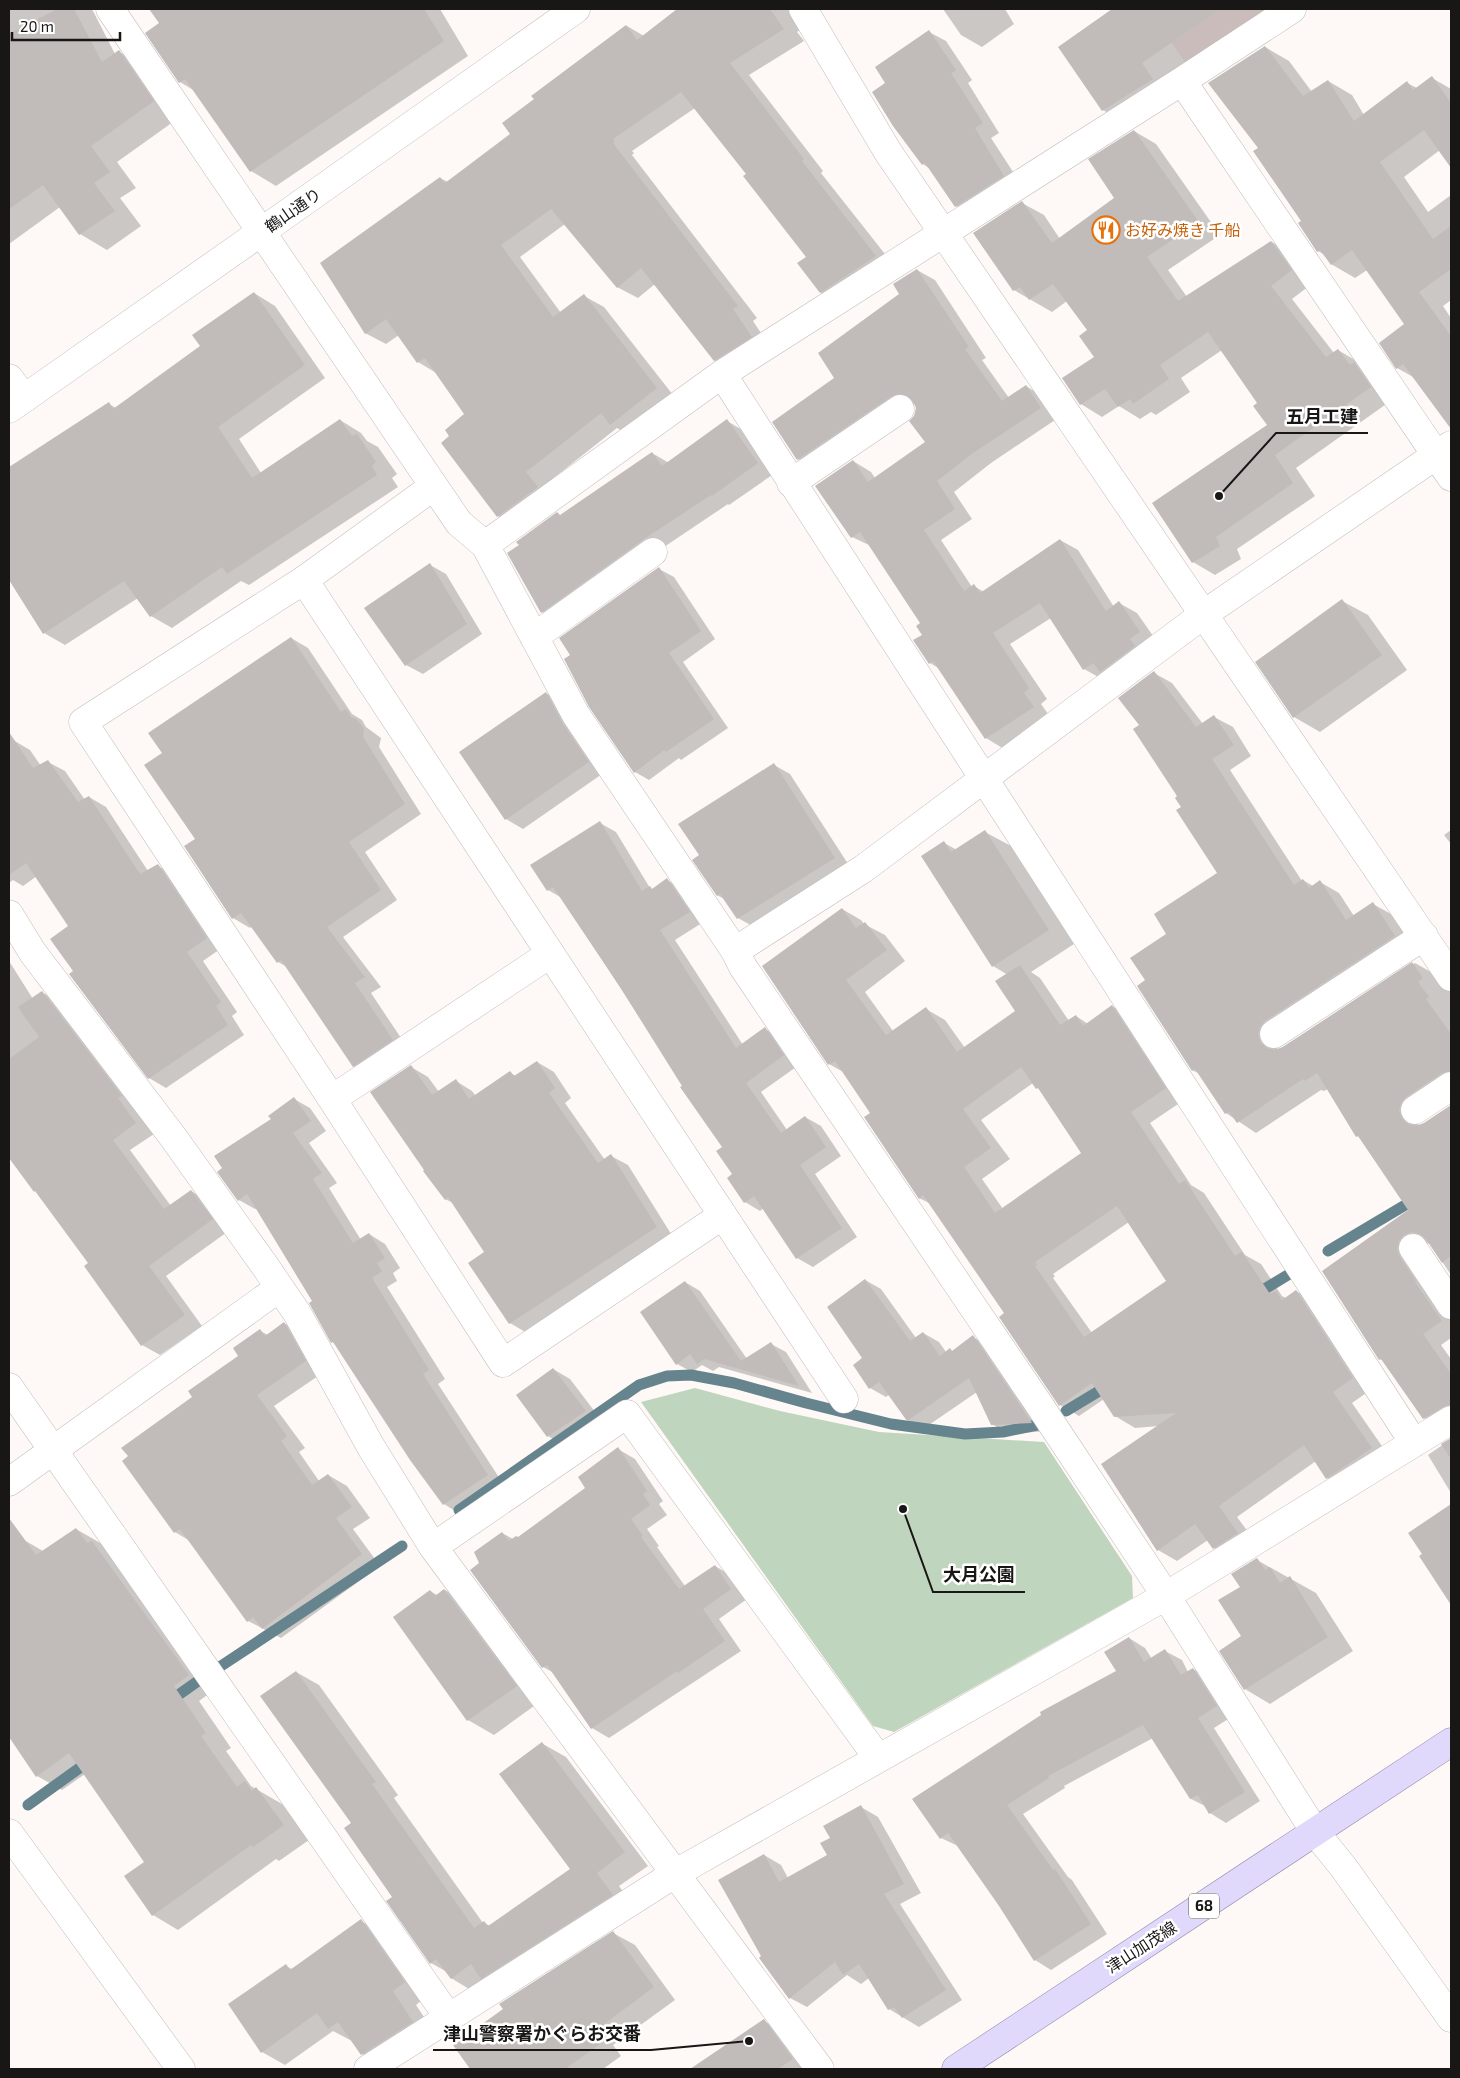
<svg xmlns="http://www.w3.org/2000/svg" width="1460" height="2078" font-family="'Exo 2','Noto Sans JP',sans-serif">
<style>
.commercial{fill:#fcece9}
.green{fill:#c0d5bd}
.shadow{fill:#0003;fill-rule:evenodd}
.lines{fill:none;stroke-linecap:round;stroke-linejoin:round}
.stream{stroke:#66848e;stroke-width:11}
.building{fill:#c1bcba;fill-rule:evenodd}
.minor-casing{stroke:#c1bdba;stroke-width:29}
.tertiary-casing{stroke:#c1bdba;stroke-width:29}
.primary-casing{stroke:#8d85aa;stroke-width:29}
.minor{stroke:#fff;stroke-width:28}
.tertiary{stroke:#fff;stroke-width:28}
.primary{stroke:#e0d9fc;stroke-width:28}
.labels{text-anchor:middle;stroke-width:5;stroke-linejoin:round;paint-order:stroke}
.shield{fill:#fff;stroke:#5e5d5c;stroke-width:1}
.shield-label{font-size:15px;font-weight:bold;fill:#191716}
.street-label{font-size:16px;fill:#191716;stroke:#fff}
.food-label{font-size:16px;fill:#c56008;stroke:#fff;text-anchor:start}
.leader{fill:none;stroke:#191716;stroke-width:2}
.callout-dot{fill:#191716;stroke:#fff;stroke-width:2}
.callout-label{font-size:18px;text-anchor:middle;font-weight:bold;fill:#191716;stroke:#fff;stroke-width:5;stroke-linejoin:round;paint-order:stroke}
</style>
<rect width="100%" height="100%" fill="#fef9f6"/>
<path class="commercial" d="M1147,9H1270L1186,63Z"/>
<path class="green" d="M695,1388L780,1411L879,1432L1044,1442L1132,1576L1133,1598L894,1732L873,1726L641,1402Z"/>
<path class="shadow" d="M9,9H92L115,54L119,52L146,67L180,117L117,162L136,188L120,198L141,226L107,250L80,234L60,207L9,244Z
M151,9H440L468,56L276,186L251,171L195,91L180,82L161,24Z
M679,9H813L808,24L797,32L804,41L749,75L823,171L821,173L896,268L841,304L820,292L807,257L747,174L695,108L632,151L634,153L632,155L757,318L753,321L771,348L735,372L714,360L655,284L638,298L617,287L565,224L520,257L561,313L584,296L604,307L677,400L631,436L617,428L546,484L558,499L518,528L498,516L451,436L466,415L438,374L418,362L399,335L386,344L365,333L440,178L448,182L512,135L535,100L627,26L644,36Z
M943,9H1005L1014,24L982,47L961,35Z
M1114,9H1275L1133,128L1103,110L1060,47Z
M929,32L946,41L972,80L968,83L999,133L991,138L1019,181L973,216L956,206L930,169L923,164L887,84Z
M1265,47L1289,61L1312,92L1328,81L1352,95L1364,115L1407,83L1417,88L1432,78L1451,89V166L1440,150L1404,177L1428,212L1451,195V300L1443,306L1451,318V417L1439,410L1415,378L1397,368L1406,325L1367,270L1355,278L1331,264L1325,255L1318,251L1303,221L1260,148Z
M1134,131L1156,144L1220,235L1168,270L1187,297L1272,242L1293,255L1313,283L1292,299L1334,353L1338,350L1360,363L1392,400L1296,468L1315,496L1237,549L1241,559L1215,575L1193,562L1269,425L1258,403L1222,350L1181,378L1190,392L1156,415L1151,412L1140,419L1119,406L1102,417L1081,404L1096,357L1089,331L1067,301L1052,312L1014,290L1022,203L1044,215L1060,239L1116,198Z
M917,270L935,280L986,358L982,360L1009,398L1026,386L1044,397L1058,418L991,463L954,492L972,519L941,540L972,587L974,586L984,592L1060,540L1078,550L1114,607L1119,603L1137,613L1158,643L1102,679L1084,669L1051,618L1010,644L1047,699L1041,704L1051,718L1004,749L986,738L940,669L930,663L922,623L871,546L852,537L853,461L871,472L875,478L926,442L915,417L917,408L915,404L816,469L798,459L836,379L901,294Z
M254,293L275,306L325,378L239,439L261,473L340,420L361,433L367,441L378,447L397,474L392,478L398,487L249,585L241,581L172,628L151,616L138,598L65,645L44,633L9,578V468L109,404L116,408L202,347Z
M727,421L744,431L775,473L729,505L728,504L661,549L559,622L542,612L520,545L558,514L561,516L652,453L669,463Z
M430,565L446,574L482,634L423,674L406,665Z
M659,569L674,577L715,639L683,662L728,728L681,760L679,758L649,780L635,772Z
M1342,601L1368,615L1407,670L1320,732L1294,717L1257,662Z
M291,638L308,648L352,714L362,720L366,727L381,738L379,747L421,814L365,852L397,900L343,937L381,987L371,993L409,1050L370,1075L353,1066L287,967L278,962L252,926L250,928L233,918L186,847L196,839L164,753Z
M1154,673L1172,683L1203,724L1214,717L1233,727L1251,756L1230,770L1302,881L1303,880L1313,886L1320,882L1339,893L1354,916L1373,904L1391,914L1413,947L1277,1047L1278,1050L1415,963L1445,980L1451,989V1056L1443,1045L1441,1046L1451,1060V1090L1418,1123L1419,1126L1424,1124L1451,1106V1275L1430,1243L1424,1245L1451,1318V1338L1441,1345L1451,1359V1424L1443,1429L1424,1418L1384,1361L1380,1359L1323,1272L1410,1210L1361,1138L1357,1136L1328,1089L1324,1091L1321,1090L1256,1133L1226,1113L1200,1074L1192,1070L1147,980L1168,935L1218,873L1140,726Z
M546,693L563,703L605,772L523,829L506,819Z
M13,740L30,750L41,766L48,762L65,771L85,800L89,797L106,807L148,871L158,866L175,875L223,947L203,961L237,1012L232,1016L244,1035L166,1088L149,1078L74,971L70,926L37,876L23,886L13,880L9,883V743Z
M774,765L790,774L850,867L754,927L738,918L726,900L717,895L701,855Z
M600,823L616,832L650,888L653,890L667,880L683,889L705,921L675,940L743,1045L765,1029L781,1038L799,1065L761,1092L787,1130L805,1117L821,1126L841,1156L815,1174L857,1237L813,1267L797,1258L764,1208L760,1211L745,1202L724,1147L562,898L548,890Z
M1451,830V844L1444,835Z
M985,832L1011,846L1074,944L1031,972L1040,978L1069,1021L1076,1016L1088,1024L1112,1006L1131,1017L1184,1100L1150,1123L1191,1185L1204,1193L1245,1255L1261,1264L1282,1296L1286,1298L1296,1291L1316,1302L1372,1389L1352,1403L1391,1459L1346,1489L1327,1478L1316,1461L1237,1517L1257,1544L1233,1559L1214,1548L1208,1540L1177,1561L1158,1550L1159,1426L1135,1428L1115,1416L1104,1399L1079,1416L1060,1405L1006,1313L931,1204L919,1198L872,1113L845,1073L829,1064L763,967L842,909L861,920L864,924L885,935L905,961L865,992L893,1031L926,1009L945,1020L965,1048L1017,1011L1008,975L993,966L944,843L957,850ZM1033,1083L1041,1091L1083,1153L1003,1209L982,1179L1010,1159L981,1120ZM1129,1222L1168,1281L1092,1333L1053,1278L1055,1276L1053,1274Z
M9,961L33,999L43,993L61,1003L154,1134L130,1150L171,1206L191,1191L210,1202L230,1230L166,1276L202,1326L160,1355L142,1345L90,1263L9,1156Z
M537,1062L554,1072L571,1098L565,1103L605,1160L611,1156L628,1165L673,1237L527,1333L510,1323L486,1252L453,1203L445,1199L411,1067L428,1077L439,1092L456,1081L472,1091L476,1096L510,1073L516,1076Z
M294,1099L310,1108L326,1131L309,1143L337,1183L329,1188L361,1240L369,1234L385,1244L400,1268L393,1273L397,1281L387,1287L445,1379L438,1384L504,1485L460,1514L444,1504L336,1344L332,1342L314,1302L257,1208L255,1209L239,1200L272,1120Z
M865,1280L881,1289L916,1338L923,1333L939,1342L946,1352L950,1350L953,1351L973,1337L989,1346L1047,1431L1008,1434L992,1424L977,1392L923,1429L907,1420L890,1394L886,1397L870,1388L864,1358Z
M685,1282L700,1291L747,1359L771,1344L786,1352L812,1393L719,1367L713,1371L702,1365L692,1372L677,1364Z
M284,1323L303,1334L324,1372L274,1406L305,1448L299,1452L319,1481L328,1475L347,1486L370,1518L353,1529L380,1566L281,1638L248,1621L190,1541L175,1532L194,1397L239,1356L260,1331L268,1335Z
M553,1369L570,1379L602,1421L565,1446L548,1436Z
M1451,1439V1493L1428,1455Z
M618,1449L635,1459L663,1501L659,1504L667,1515L647,1529L659,1546L657,1547L685,1586L715,1566L732,1576L747,1599L719,1619L741,1651L609,1738L592,1728L554,1673L543,1667L481,1564L502,1533L513,1539L518,1538L587,1488Z
M1451,1506V1603L1421,1557L1424,1555L1410,1533Z
M76,1529L102,1544L214,1690L199,1701L231,1748L226,1751L251,1786L282,1804L309,1840L279,1861L276,1859L178,1930L153,1915L145,1863L85,1774L62,1790L37,1776L13,1741L9,1738V1551L24,1540L43,1551Z
M1257,1560L1316,1593L1353,1651L1270,1704L1245,1689L1242,1587Z
M445,1590L470,1605L541,1701L494,1735L468,1720L395,1617L430,1591L437,1595Z
M1129,1638L1145,1648L1152,1659L1165,1651L1182,1660L1188,1672L1193,1669L1209,1678L1233,1716L1214,1728L1260,1801L1226,1823L1210,1813L1207,1807L1191,1799L1153,1738L1064,1786L1065,1788L1023,1814L1068,1877L1072,1880L1107,1934L1051,1970L1035,1960L1000,1906L958,1846L941,1838L1118,1672Z
M296,1672L319,1685L398,1795L394,1798L483,1923L491,1926L572,1870L543,1744L566,1757L648,1866L619,1886L635,1908L474,1992L451,1978L447,1972L431,1963L353,1823Z
M861,1807L878,1817L921,1893L900,1904L962,2000L919,2027L889,2009L869,1978L861,1984L847,1975L807,2007L790,1998L762,1957L764,1855L781,1865L788,1878L829,1855L831,1838Z
M361,1921L384,1934L427,1996L416,2005L436,2035L385,2067L362,2054L352,2041L333,2031L285,2065L262,2052L286,1966L292,1969Z
M613,1933L635,1945L675,2000L613,2045L621,2056L603,2069H471L454,2046Z
M764,2021L780,2030L807,2069H723L714,2055Z"/>
<g class="lines">
<path class="stream" d="M1328,1251L1417,1198
M1253,1296L1291,1273
M1066,1411L1109,1385
M459,1510L639,1385L667,1376L691,1375L734,1383L806,1403L891,1424L965,1434L1003,1432L1037,1425
M221,1666L402,1546
M167,1703L198,1681
M28,1805L92,1759"/>
</g>
<path class="building" d="M57,9H74L102,62L119,50L154,101L91,146L110,172L94,183L115,211L79,235L43,185L9,209V34Z
M149,9H424L444,41L250,172L185,79L179,83L145,33L159,23Z
M677,9H770L784,29L730,63L804,159L802,161L876,256L820,293L797,263L806,257L743,176L746,174L681,92L613,139L615,141L613,143L738,306L733,309L752,337L714,361L641,268L617,288L551,209L501,245L553,317L584,294L657,388L610,425L601,413L526,472L538,487L497,517L441,443L449,436L445,430L464,414L425,358L417,363L386,319L365,334L320,263L440,177L445,183L510,134L502,123L534,99L531,96L626,25L637,40Z
M1112,9H1220L1142,63L1153,79L1102,111L1058,47Z
M929,30L956,70L951,73L983,123L975,128L1004,176L955,207L925,163L922,165L893,126L872,92L885,83L875,67Z
M1265,46L1303,96L1328,80L1354,121L1407,81L1413,90L1432,76L1451,103V168L1424,130L1380,162L1433,239L1451,226V269L1419,292L1451,336V429L1403,364L1396,369L1379,343L1404,324L1352,250L1331,265L1320,250L1317,252L1298,223L1301,221L1253,151L1258,148L1208,83Z
M1134,130L1199,222L1147,257L1178,301L1271,241L1292,270L1271,286L1326,357L1338,349L1350,365L1354,362L1371,387L1275,455L1293,483L1216,537L1220,546L1192,563L1152,503L1267,425L1253,406L1257,403L1208,332L1160,365L1169,379L1133,404L1130,399L1118,407L1105,389L1080,405L1062,378L1094,357L1079,336L1087,330L1053,284L1029,300L1020,287L1013,291L973,233L1022,201L1052,243L1114,198L1088,159Z
M917,269L969,347L965,349L1002,401L1026,385L1041,408L973,453L937,481L955,509L924,530L964,591L974,584L980,593L1060,539L1106,611L1119,601L1140,632L1130,639L1135,646L1100,672L1093,663L1083,670L1040,603L993,633L1029,688L1024,693L1034,707L985,739L933,661L929,664L913,640L922,635L916,626L920,623L860,532L851,538L815,486L853,460L868,482L925,442L909,421L914,416L916,408L913,401L906,395L898,394L892,396L797,460L772,422L834,378L818,353L899,294L893,284Z
M254,292L305,365L218,427L252,478L340,419L352,436L357,434L376,462L372,466L377,475L227,574L222,567L150,617L124,581L43,634L9,580V467L109,402L113,409L200,346L192,335Z
M727,419L758,463L712,496L711,495L644,539L541,613L507,553L519,545L516,542L557,512L560,515L652,452L662,466Z
M430,563L467,624L405,666L364,608Z
M659,567L701,631L669,653L714,719L666,752L664,750L634,773L589,707L564,659L570,655L559,638Z
M1342,599L1382,655L1293,718L1255,662Z
M291,637L341,712L346,709L351,717L356,719L364,728L363,737L405,804L349,842L381,890L327,927L365,977L355,983L393,1040L353,1067L281,960L277,963L241,913L232,919L184,846L195,839L144,765L162,753L148,733Z
M1154,671L1196,727L1214,715L1234,745L1212,759L1294,885L1303,879L1309,888L1320,880L1346,920L1373,902L1395,936L1265,1021L1260,1027L1258,1034L1261,1043L1267,1048L1274,1050L1283,1047L1412,962L1423,978L1418,982L1429,997L1426,999L1451,1034V1071L1442,1073L1406,1097L1401,1103L1399,1111L1402,1118L1408,1124L1416,1126L1424,1123L1451,1105V1256L1442,1263L1426,1239L1420,1234L1412,1232L1404,1235L1399,1241L1397,1249L1400,1257L1416,1281L1415,1282L1442,1321L1423,1334L1451,1374V1404L1443,1407L1423,1419L1381,1359L1379,1360L1322,1271L1408,1210L1358,1136L1356,1137L1317,1073L1305,1081L1303,1079L1237,1123L1229,1112L1225,1114L1195,1069L1192,1071L1137,986L1145,980L1130,958L1166,934L1154,914L1217,873L1176,810L1181,807L1175,798L1177,796L1133,729L1139,725L1118,698Z
M546,692L563,724L589,762L505,820L459,752Z
M9,732L33,768L48,760L78,802L89,796L140,874L158,864L207,938L187,952L221,1002L216,1006L228,1025L148,1079L69,974L73,971L50,939L68,926L26,863L9,875Z
M774,763L835,858L737,919L720,894L717,896L692,860L699,855L678,824Z
M600,821L642,891L650,886L652,889L667,878L690,912L660,930L736,1048L765,1027L784,1055L746,1083L781,1133L805,1116L826,1147L800,1165L842,1228L796,1259L754,1196L744,1203L727,1178L732,1174L716,1151L722,1147L680,1087L682,1086L620,987L553,887L547,891L530,865Z
M985,830L1049,930L992,967L921,856L944,841L951,852Z
M842,908L856,928L865,922L887,950L846,980L886,1035L926,1007L957,1052L1015,1011L995,981L1020,965L1060,1025L1076,1015L1083,1026L1112,1005L1166,1088L1131,1112L1179,1184L1185,1180L1235,1256L1242,1252L1270,1294L1276,1291L1282,1300L1296,1290L1353,1378L1333,1392L1372,1448L1326,1479L1304,1445L1219,1506L1238,1533L1213,1549L1195,1524L1157,1551L1101,1464L1176,1413L1114,1417L1092,1383L1059,1406L999,1317L1004,1313L923,1195L919,1199L864,1117L870,1113L835,1061L828,1065L762,966ZM1021,1067L1036,1089L1038,1088L1081,1153L995,1213L964,1167L991,1148L963,1109ZM1117,1206L1166,1281L1084,1337L1035,1266L1037,1265L1035,1262Z
M42,991L122,1096L118,1098L136,1123L113,1140L164,1209L191,1190L213,1219L149,1266L185,1315L141,1346L84,1266L88,1263L35,1191L34,1192L9,1158V1059L39,1037L18,1007Z
M537,1061L555,1088L549,1093L598,1163L611,1154L657,1227L509,1324L468,1263L484,1252L448,1197L445,1200L423,1171L424,1170L370,1092L411,1065L432,1095L456,1079L469,1099L510,1071L514,1076Z
M294,1097L311,1121L293,1133L322,1173L313,1179L353,1243L369,1233L385,1258L377,1263L382,1271L372,1278L429,1370L423,1374L488,1475L443,1505L410,1460L333,1342L331,1343L309,1303L312,1301L247,1194L238,1201L217,1172L222,1168L214,1156L271,1119L268,1116Z
M865,1279L910,1341L923,1332L940,1356L950,1348L952,1351L973,1335L1032,1423L991,1425L969,1378L907,1421L879,1382L869,1389L853,1365L862,1358L827,1307Z
M685,1281L741,1361L771,1342L799,1386L704,1359L697,1364L690,1354L676,1365L640,1312Z
M284,1322L306,1361L257,1395L287,1436L281,1441L312,1485L328,1474L352,1507L336,1518L362,1554L262,1629L253,1617L247,1622L180,1529L174,1533L122,1461L128,1456L121,1448L192,1397L188,1391L238,1356L233,1348L260,1329L265,1336Z
M553,1368L586,1411L547,1437L516,1395Z
M1451,1438V1459L1441,1444Z
M618,1447L647,1491L643,1494L650,1505L631,1519L643,1536L641,1537L679,1589L715,1565L731,1589L703,1609L725,1641L678,1673L677,1671L591,1729L547,1665L542,1668L470,1570L479,1563L474,1552L502,1532L509,1541L516,1536L518,1537L585,1488L578,1477Z
M1451,1504V1605L1419,1556L1422,1554L1408,1533Z
M9,1518L36,1555L76,1528L87,1543L92,1541L189,1675L174,1686L206,1733L201,1736L237,1787L245,1781L252,1791L256,1787L284,1825L253,1847L251,1845L152,1916L124,1876L144,1862L69,1753L36,1777L9,1737Z
M1257,1558L1265,1570L1270,1567L1280,1583L1290,1576L1328,1637L1244,1690L1219,1651L1241,1636L1218,1600L1240,1587L1231,1574Z
M444,1589L517,1686L467,1721L393,1617L430,1590L435,1596Z
M1129,1637L1144,1662L1165,1649L1181,1675L1193,1668L1217,1706L1198,1718L1245,1792L1209,1814L1198,1795L1190,1799L1143,1725L1048,1776L1049,1778L1007,1805L1053,1870L1055,1869L1091,1924L1034,1961L999,1906L948,1833L940,1839L912,1799L1041,1715L1040,1712L1116,1671L1104,1652Z
M296,1671L376,1782L372,1784L474,1928L484,1921L488,1926L570,1869L499,1774L542,1742L625,1852L597,1873L613,1895L481,1979L471,1964L451,1979L436,1959L430,1964L386,1901L392,1897L344,1828L351,1823L260,1696Z
M861,1805L904,1884L884,1894L946,1990L902,2018L894,2007L888,2010L859,1964L843,1975L835,1962L789,1999L759,1958L761,1956L718,1880L764,1854L779,1882L827,1855L820,1843L830,1838L823,1826Z
M361,1919L405,1982L393,1991L413,2022L361,2055L338,2022L328,2029L317,2013L261,2053L228,2004L286,1964L290,1970Z
M613,1931L654,1987L592,2033L600,2044L565,2069H470L453,2045L503,2009L499,2004Z
M764,2019L793,2059L778,2069H690Z"/>
<g class="lines">
<g class="minor-casing">
<path id="minor" d="M110,9L459,523L485,545L576,715L735,951L743,967L1036,1400L1166,1596L1315,1832L1344,1868L1451,2018
M803,9L888,152L1451,977
M1182,81L1451,477
M722,374L1414,1443
M9,378L24,398
M791,483L900,409
M434,486L304,580L83,722L332,1099L503,1363L723,1215
M485,545L722,374L1182,81L1292,9
M304,580L844,1399
M534,637L653,552
M9,914L33,953L173,1137L265,1266L297,1313L371,1447L433,1547L820,2069
M735,951L863,869L1204,614L1451,445
M1274,1034L1424,936
M332,1099L550,954
M1415,1110L1451,1086
M1413,1248L1451,1305
M9,1387L449,2018
M9,1482L279,1288
M433,1547L627,1414L878,1758
M368,2069L676,1873L1166,1596L1451,1420"/>
</g>
<g class="tertiary-casing">
<path id="tertiary" d="M9,409L261,232L576,9
M9,1833L181,2069"/>
</g>
<g class="primary-casing">
<path id="primary" d="M956,2069L1451,1742"/>
</g>
<use href="#minor" class="minor"/>
<use href="#tertiary" class="tertiary"/>
<use href="#primary" class="primary"/>
</g>
<defs>
<g id="restaurant-ring" transform="scale(1.4375)"><circle r="9.5" fill="#fff" stroke="#e8710a" stroke-width="1.5"/><path d="M-5-6h1v4h1v-4h1v4h1v-4h1v5L-1.5 .5V6h-2V.5L-5-1ZM5-6V6H3V1.5H1.5Q1.5-4 5-6Z" fill="#e8710a"/></g>
</defs>
<g fill-rule="evenodd">
<use href="#restaurant-ring" x="1106" y="230"/>
</g>
<g class="labels">
<rect class="shield" x="1189" y="1893.5" width="30" height="25" rx="4"/>
<g class="shield-label">
<text x="1204" y="1911">68</text>
</g>
<g class="street-label">
<text transform="translate(293 210) rotate(-35)" y="6">鶴山通り</text>
<text transform="translate(1141 1947) rotate(-33)" y="6">津山加茂線</text>
</g>
<g class="food-label">
<text x="1125" y="236">お好み焼き 千船</text>
</g>
</g>
<path class="leader" d="M1219 496L1276 433H1368M903 1509L933 1592H1025M749 2041L651 2050H433"/>
<g class="callout-dot">
<circle cx="1219" cy="496" r="5"/>
<circle cx="903" cy="1509" r="5"/>
<circle cx="749" cy="2041" r="5"/>
</g>
<g class="callout-label">
<text x="1322" y="423">五月工建</text>
<text x="979" y="1581">大月公園</text>
<text x="542" y="2040">津山警察署かぐらお交番</text>
</g>
<rect width="1460" height="2078" fill="none" stroke="#191716" stroke-width="20"/>
<path d="M12 32v8h108v-8" fill="none" stroke="#191716" stroke-width="2.5"/>
<text x="20" y="32" font-size="15" fill="#191716" stroke="#ffffff" stroke-width="4" paint-order="stroke">20 m</text>
</svg>
